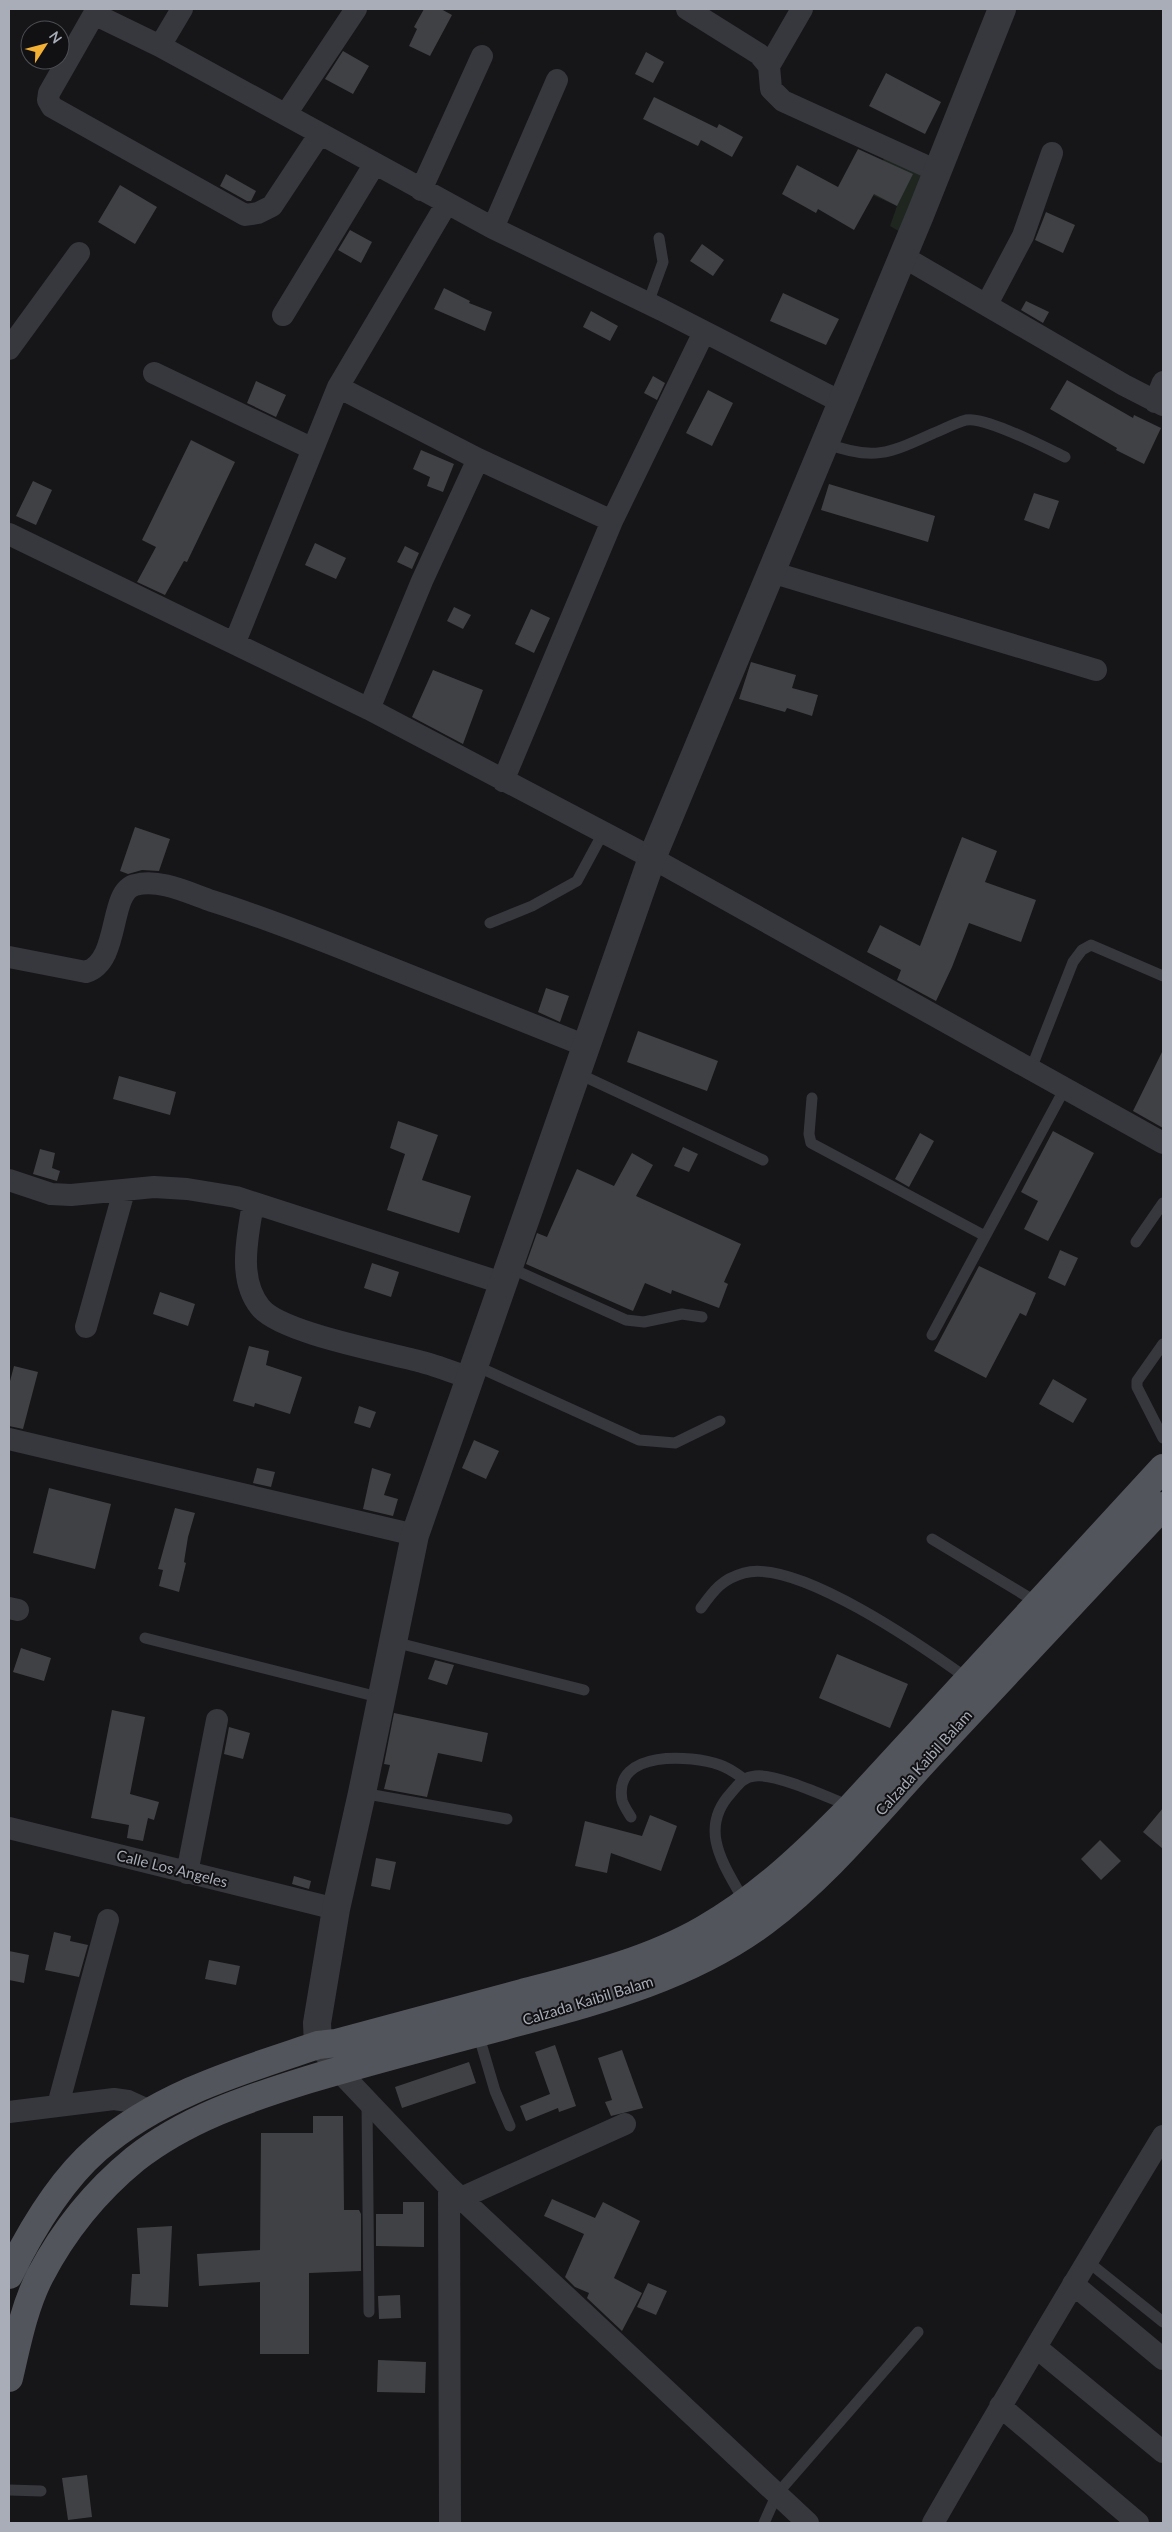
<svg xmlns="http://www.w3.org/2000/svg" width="1172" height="2532" font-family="Lato,sans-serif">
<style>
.green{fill:#1e261f}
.building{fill:#404145}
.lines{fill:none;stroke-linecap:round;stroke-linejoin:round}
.service{stroke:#37383d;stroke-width:11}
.minor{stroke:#37383d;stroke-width:22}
.tertiary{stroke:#37383d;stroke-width:28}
.primary{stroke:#53555c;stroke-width:28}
.labels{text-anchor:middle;stroke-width:4;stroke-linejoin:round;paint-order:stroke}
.street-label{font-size:15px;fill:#a8adb8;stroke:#111113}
</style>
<rect width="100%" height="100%" fill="#161618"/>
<path class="green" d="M888,151L928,169L902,233L890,226L897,206L866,192Z"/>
<path class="building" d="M424,9H441L452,15L430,56L409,46L417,29L414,27Z
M343,51L369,66L353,94L325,79Z
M646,52L664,62L653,83L635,74Z
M886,73L941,102L925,134L869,106Z
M654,97L717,128L719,124L743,137L732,157L701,140L698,146L643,119Z
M858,149L913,174L897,206L874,194L854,230L818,209L816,213L782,194L797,165L838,187Z
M226,174L256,191L251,201H247L220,186Z
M120,185L157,207L135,244L98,222Z
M1046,212L1075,225L1063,253L1035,240Z
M350,230L372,242L361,263L338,250Z
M702,244L724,260L713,276L690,261Z
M444,288L470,301L469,303L492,312L485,331L434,309Z
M783,293L839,319L826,345L770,321Z
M1026,301L1049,312L1043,323L1021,310Z
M591,311L618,326L610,341L583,327Z
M653,376L665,383L657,400L644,393Z
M1067,380L1133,418L1134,415L1161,428L1144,464L1116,450L1117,448L1050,409Z
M256,381L286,395L276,417L247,403Z
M708,390L733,403L712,446L686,433Z
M191,440L235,462L187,562L184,561L165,595L137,582L156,547L142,540Z
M421,450L454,464L443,492L427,486L430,477L413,469Z
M33,481L52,490L36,525L16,516Z
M829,484L935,516L928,542L821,510Z
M1034,493L1059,501L1049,529L1024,520Z
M315,543L346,558L336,579L305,565Z
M405,546L419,553L412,569L397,562Z
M454,607L471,615L463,629L447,621Z
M531,609L550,618L534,653L515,644Z
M751,662L796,675L792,688L818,695L812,716L787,708L785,712L739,699Z
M433,670L483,690L463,744L412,717Z
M135,827L170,839L159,871L142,870L128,874L120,871Z
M962,837L997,851L985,882L1036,900L1021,942L969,923L952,967L936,1001L897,980L901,970L867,952L880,925L920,946Z
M546,988L569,996L560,1022L538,1012Z
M638,1031L718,1061L707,1091L627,1062Z
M1163,1050V1128L1133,1111Z
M119,1076L176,1092L170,1115L113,1099Z
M398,1121L438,1135L422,1180L471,1196L459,1233L387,1210L405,1154L390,1148Z
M1053,1131L1094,1153L1048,1241L1024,1229L1038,1201L1021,1192Z
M920,1133L934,1141L909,1187L895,1179Z
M683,1147L698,1154L689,1172L674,1166Z
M40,1149L55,1153L52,1168L60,1171L57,1181L33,1174Z
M632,1153L653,1165L636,1196L741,1244L724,1282L728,1284L719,1308L672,1290L671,1294L645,1283L633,1311L526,1264L537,1233L547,1237L577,1169L614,1186Z
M1060,1250L1078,1258L1065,1286L1048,1278Z
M372,1263L399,1272L391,1297L364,1288Z
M979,1266L1036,1293L1026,1316L1020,1313L986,1378L934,1351Z
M160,1292L195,1304L188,1326L153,1314Z
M249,1346L269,1351L266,1365L302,1377L290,1414L255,1403L254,1407L233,1401Z
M14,1366L38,1372L23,1429L9,1426V1385Z
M1053,1379L1087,1399L1073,1423L1039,1404Z
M359,1406L376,1412L370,1428L354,1423Z
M474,1440L499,1451L486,1479L462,1468Z
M257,1468L275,1472L271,1487L253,1483Z
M372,1468L391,1474L384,1495L398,1499L393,1516L363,1509Z
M49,1488L111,1504L95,1569L33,1553Z
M175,1508L195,1513L188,1537L184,1562L186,1563L179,1592L159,1586L163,1570L158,1569Z
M21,1648L51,1658L44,1681L13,1672Z
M837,1654L908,1684L890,1728L819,1698Z
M435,1660L454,1665L447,1685L428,1679Z
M112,1710L145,1717L130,1794L159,1802L154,1820L148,1818L143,1841L127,1838L129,1825L91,1818Z
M394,1713L488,1733L482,1762L438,1753L427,1797L384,1789L390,1765L384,1764Z
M229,1727L250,1733L243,1759L224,1754Z
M1163,1808V1849L1143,1832Z
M650,1815L677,1826L661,1871L611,1853L607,1873L575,1866L585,1821L642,1836Z
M1100,1840L1121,1861L1101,1880L1081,1859Z
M376,1858L396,1862L390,1890L371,1886Z
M294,1876L311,1881L309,1889L292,1884Z
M54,1932L71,1936L70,1941L88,1945L79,1977L45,1970Z
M9,1951L29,1955L24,1983L9,1980Z
M209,1960L240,1966L236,1985L205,1979Z
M555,2045L576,2106L559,2112L558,2108L526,2121L520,2106L550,2094L535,2052Z
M622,2050L643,2108L611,2116L605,2102L612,2100L598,2058Z
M469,2062L476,2083L402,2108L395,2087Z
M313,2116H343L344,2210H359L361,2214V2271L309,2273V2354H260V2282L199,2286L197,2254L260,2250L261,2133H313Z
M552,2199L595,2218L603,2202L640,2221L614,2278L642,2293L622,2331L587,2298L589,2293L575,2287L565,2277L584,2234L544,2216Z
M403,2202H424V2247L376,2246V2214H403Z
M172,2226L168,2307L130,2305L132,2274H140L137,2228Z
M648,2283L667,2291L656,2315L637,2307Z
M400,2295L401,2318L379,2319L378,2296Z
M378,2360L426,2362L425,2393L377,2392Z
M87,2475L92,2517L68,2520L62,2478Z"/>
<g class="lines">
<path class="service" d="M648,303L663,262L659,238
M825,443C873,461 888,454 934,433C944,429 955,423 966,420C985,416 1046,448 1065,457
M490,923L532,906L577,881L603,833
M1031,1069L1073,962L1082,950L1091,945L1163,976
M577,1073L763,1160
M812,1098L809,1134L811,1143L985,1236
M1136,1242L1163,1203
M508,1267L626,1320L644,1322L682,1314L702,1317
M932,1335L1065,1088
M1163,1344L1137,1381V1387L1163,1438
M474,1365L639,1440L675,1443L720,1421
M932,1539L1038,1603
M701,1608C714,1590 722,1579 744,1573C797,1558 925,1648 968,1679
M145,1638L382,1698
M394,1642L584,1690
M362,1793L507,1819
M631,1817C628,1812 623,1805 622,1800C613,1749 692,1755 720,1765C729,1768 737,1774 744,1779
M744,1901C725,1866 697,1830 731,1793C738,1785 743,1777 755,1776C776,1773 829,1798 850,1806
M478,2033L495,2091L510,2126
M367,2103L369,2312
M1087,2261L1163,2322
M9,2490L41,2491
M764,2523L777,2494L918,2332"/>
<path class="minor" d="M97,9L49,93L48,100L52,107L245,215L258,213L272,206L319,135
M687,9L759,54L769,66L771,89L783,101L937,171
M94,14L160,46L493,228L662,310L841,402
M160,46L182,9
M769,66L802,9
M286,114L356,9
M421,190L482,56
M493,228L557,80
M902,256L1124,385L1163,405
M987,304L1023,236L1052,153
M283,315L374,165
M9,349L79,253
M154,373L311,448
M338,387L478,459L612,521
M1155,402L1163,382
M9,534L369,709L652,858L1163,1143
M771,572L1096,670
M235,642L338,387L447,203
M369,709L422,581L478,459
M503,781L612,521L704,332
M9,957L86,972C121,961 108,892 135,885C159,878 189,893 212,901C266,918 319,939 371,960C443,989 514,1017 586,1046
M9,1180L51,1194L71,1195L154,1187L187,1189L236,1197L502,1283
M253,1203C248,1236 237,1278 260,1307C280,1333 387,1352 422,1362C438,1366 453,1372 469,1378
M86,1327L124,1191
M9,1439L415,1535
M9,1608L18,1610
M9,1828L336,1909
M187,1873L217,1720
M318,2045L338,2070L449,2187L808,2523
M58,2105L108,1920
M9,2112L114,2099L128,2101L150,2111
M449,2187L450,2523
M461,2198L625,2124
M1073,2284L1163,2359
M1037,2348L1163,2452
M1000,2406L1138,2523
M933,2523C1008,2393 1085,2264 1163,2136"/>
<path class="tertiary" d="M318,2045L317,2023L336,1909L362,1793L415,1535L652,858L920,215L1002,9"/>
<path class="primary" d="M9,2275C31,2230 59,2182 97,2149C160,2094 241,2071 318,2045L336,2043C398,2026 460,2010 522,1993C583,1977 649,1961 704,1929C760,1897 807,1852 852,1806L1163,1468
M9,2378C17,2344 24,2307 40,2276C63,2232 96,2191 135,2159C186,2119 246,2099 307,2080C377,2059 448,2041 519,2022C605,1999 691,1976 764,1922C827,1875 876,1813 930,1755C1007,1672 1085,1589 1163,1506"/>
</g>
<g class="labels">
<g class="street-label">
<text transform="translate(924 1763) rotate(-48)" y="5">Calzada Kaibil Balam</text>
<text transform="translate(172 1869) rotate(14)" y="5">Calle Los Angeles</text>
<text transform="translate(588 2001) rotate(-17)" y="5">Calzada Kaibil Balam</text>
</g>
</g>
<rect width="1172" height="2532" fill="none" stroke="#a8adb8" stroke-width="20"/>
<g transform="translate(45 45) rotate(54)"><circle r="24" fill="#111113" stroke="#4d4f55"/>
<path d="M0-4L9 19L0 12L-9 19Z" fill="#f2b134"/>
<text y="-8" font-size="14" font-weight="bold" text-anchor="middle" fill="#a8adb8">N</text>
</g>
</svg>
